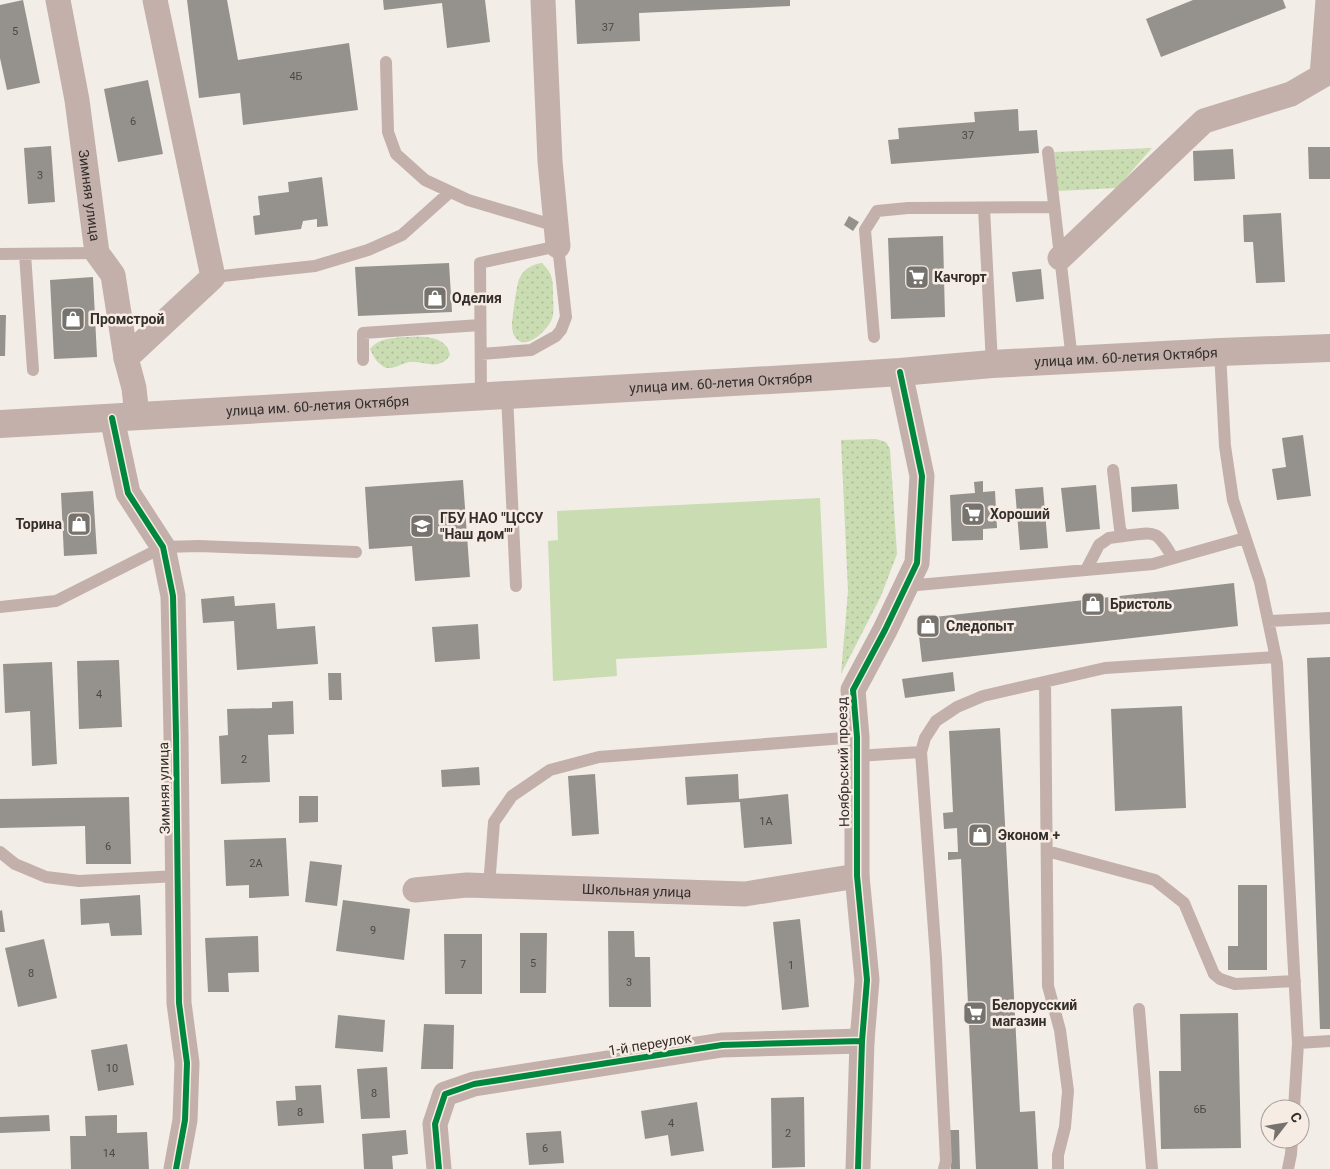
<svg xmlns="http://www.w3.org/2000/svg" width="1330" height="1169" font-family="Roboto,sans-serif">
<style>
.grass{fill:url(#grass-dots)}
.park{fill:#cadcb2}
.building{fill:#95918d}
.lines{fill:none;stroke-linecap:round;stroke-linejoin:round}
.service{stroke:#c3b0ab;stroke-width:12}
.minor{stroke:#c3b0ab;stroke-width:25}
.primary{stroke:#c3b0ab;stroke-width:28}
.cycleway-casing{stroke:#f7ece4;stroke-width:9}
.cycleway{stroke:#00873e;stroke-width:6}
.labels{text-anchor:middle;stroke-width:5;stroke-linejoin:round;paint-order:stroke}
.number-label{font-size:11px;fill:#4c4844}
.street-label{font-size:14px;fill:#332f2c;stroke:#f7ece4}
.poi-label{font-size:14px;font-weight:bold;fill:#332f2c;stroke:#f7ece4;text-anchor:start}
</style>
<defs>
<pattern id="grass-dots" width="8" height="8" patternUnits="userSpaceOnUse" patternTransform="scale(1.25)"><rect width="8" height="8" fill="#cadcb2"/><path d="M2 2h.1M6 6h.1" fill="none" stroke="#aebd99" stroke-width="1.8" stroke-linecap="round"/></pattern>
</defs>
<rect width="100%" height="100%" fill="#f3ede8"/>
<path class="grass" d="M1152,148L1117,188L1058,191L1054,152Z
M542,263C553,274 553,280 553,295C553,303 555,313 551,321C546,331 525,352 515,337C513,334 512,329 512,326C512,319 517,281 520,277C524,269 533,264 542,263Z
M401,337C418,337 446,333 450,355C446,361 444,362 438,364C429,366 419,361 410,362C402,363 392,371 384,367C377,363 373,356 370,349C378,339 388,339 401,337Z
M876,439L886,442L890,449L897,554L881,596L841,674L848,591L841,440Z"/>
<path class="park" d="M820,498L827,648L616,659L617,676L553,681L548,541L558,540L557,511Z"/>
<path class="building" d="M23,0L40,83L7,90L0,58V5Z
M187,0H227L238,60L349,43L358,110L243,125L240,93L199,98Z
M383,0H485L490,42L447,48L442,3L384,10Z
M575,0H790V6L639,13L640,41L577,44Z
M1193,0H1283L1286,8L1161,57L1146,19Z
M148,80L163,154L118,162L104,89Z
M1018,109L1019,131L1037,130L1039,153L891,164L888,140L899,139L898,128L975,122L974,112Z
M51,146L55,202L28,204L24,148Z
M1308,147H1330V179H1309Z
M1233,149L1235,179L1194,181L1193,151Z
M322,177L328,226L317,227V219L303,221L301,229L255,235L253,216L260,215L258,196L289,192L288,182Z
M1281,213L1285,282L1256,283L1253,242H1244L1243,215Z
M849,216L859,222L853,231L844,225Z
M943,236L945,317L891,319L888,238Z
M449,263L452,312L358,316L355,267Z
M1041,269L1044,299L1016,302L1012,272Z
M93,277L97,357L54,359L50,280Z
M0,315H6L5,356H0Z
M1303,435L1311,496L1277,500L1272,469L1286,467L1282,438Z
M463,480L470,577L415,581L412,546L369,549L365,487Z
M983,481V492L995,491L997,528L983,529V540L952,541L950,495L975,493L974,482Z
M1177,484L1179,509L1132,512L1131,487Z
M1096,485L1100,529L1066,532L1061,488Z
M1043,487L1048,548L1020,550L1015,489Z
M93,491L97,554L64,556L61,493Z
M1234,583L1238,626L922,662L917,619Z
M234,596L235,606L275,603L277,629L315,626L318,664L237,670L234,621L203,623L201,599Z
M478,624L480,659L435,662L432,627Z
M1330,657V1029H1320L1307,658Z
M119,660L122,727L79,729L77,661Z
M52,662L57,764L32,766L30,711L5,713L3,664Z
M953,672L955,691L905,698L902,679Z
M328,673H341L342,700H329Z
M293,701L294,734L268,735L270,782L221,784L219,736L228,735L227,709L272,708V702Z
M1182,706L1186,808L1115,811L1111,709Z
M1000,728L1020,1112L1035,1111L1038,1169H976L961,859L948,860V852H958L957,828L944,829L943,813L953,812L949,731Z
M479,767L480,785L442,787L441,770Z
M595,774L599,834L572,836L568,776Z
M738,774L739,799L788,794L792,844L744,848L740,802L687,805L685,777Z
M299,796H318V822L299,823Z
M129,797L131,864H86L85,826L0,828V799Z
M286,838L289,896L249,898V885L226,886L224,840Z
M310,861L342,865L337,906L305,902Z
M1238,885H1267V970H1228V946H1238Z
M140,895L142,935L111,936L109,923L81,925L80,899Z
M343,900L410,909L404,960L336,951Z
M2,910L5,932H0V911Z
M800,919L809,1007L782,1010L773,922Z
M608,931H634L635,957H650L651,1007H609Z
M520,933H547L546,993H520Z
M444,934H482V994H445Z
M258,936L259,972L228,973L229,992H208L205,938Z
M44,939L57,998L18,1007L5,948Z
M1238,1013L1241,1148L1161,1149L1159,1071H1181L1180,1014Z
M338,1015L385,1020L383,1052L335,1048Z
M424,1024L454,1025L453,1069H421Z
M127,1044L134,1085L98,1091L91,1050Z
M387,1067L390,1118L361,1119L357,1069Z
M321,1085L324,1123L278,1126L276,1101L296,1100L295,1086Z
M804,1097L805,1167L772,1168L771,1098Z
M697,1102L704,1151L671,1156L668,1135L645,1139L641,1111Z
M49,1115L50,1131L0,1133V1117Z
M117,1115V1133L147,1132L149,1169H71L70,1136H86L85,1116Z
M406,1130L408,1154L392,1156L393,1169H364L362,1134Z
M950,1130H959L960,1169H951Z
M561,1131L564,1163L529,1165L526,1133Z"/>
<g class="lines">
<path class="service" d="M386,62L388,132L396,154L425,180L468,200L556,226
M1048,152L1072,360
M984,208L992,364
M0,254L97,253
M25,254L33,370
M213,277L315,266L368,250L402,235L450,192
M874,337L865,230L877,211L908,208L1054,207
M1220,352L1225,446L1233,500L1260,582L1277,663L1298,1043
M481,354L531,350L556,336L561,330L566,317L558,246L480,263L481,397
M363,360V333L480,325
M507,395L516,586
M1113,470L1120,529L1124,536C1156,532 1156,529 1173,558
M1086,570L1099,545L1109,538L1124,536
M906,586L1153,564L1245,538
M0,607L56,601L163,547L199,546L356,552
M1269,621L1330,618
M1045,682L1048,986L1060,1030L1068,1091L1065,1127L1058,1155V1169
M921,752L936,958L946,1161L944,1169
M856,756L921,752L925,738L936,721L957,707L983,696L1105,668L1276,657
M1047,851L1155,880L1184,903L1214,974L1220,979L1235,984L1295,981
M0,852L15,864L46,877L79,881L178,876
M489,886L494,822L512,796L550,770L599,757L857,737
M1139,1009L1152,1169
M1294,1109L1298,1043L1330,1041
M1288,1169L1291,1154L1292,1139"/>
<g class="minor">
<path id="s1" d="M58,0L77,100L97,253L113,275L126,358L134,388L137,416"/>
<path d="M543,0L550,161L558,246"/>
<path d="M1060,258L1204,121L1291,94L1322,76L1328,0"/>
<path d="M126,358L213,277L155,0"/>
<path d="M112,418L128,493L163,547L173,596L176,735L179,1003L187,1063L185,1120L176,1169"/>
<path id="s2" d="M415,890L467,885L745,894L857,876"/>
<path d="M439,1169L435,1124L445,1094L474,1084L722,1045L862,1041"/>
<path d="M858,1169L862,1041L867,980L857,876V737L853,690L885,630L917,563L922,476L900,372"/>
</g>
<path class="primary" id="s3" d="M0,424L822,377L900,372L992,364L1220,352L1330,348"/>
<g class="cycleway-casing">
<path id="cycleway" d="M112,418L128,493L163,547L173,596L176,735L179,1003L187,1063L185,1120L176,1169
M439,1169L435,1124L445,1094L474,1084L722,1045L862,1041
M858,1169L862,1041L867,980L857,876V737L853,690L885,630L917,563L922,476L900,372"/>
</g>
<use href="#cycleway" class="cycleway"/>
</g>
<defs>
<g id="supermarket-square" transform="scale(1.25)"><rect x="-9" y="-9" width="18" height="18" rx="4" fill="#76726e" stroke="#f7ece4"/><path d="M-6-5.5h2.5l.6 2H6L4.5 2H-2.5L-4.4-4H-6ZM-1.5 3.2a1.3 1.3 0 1 0 .1 0ZM3 3.2a1.3 1.3 0 1 0 .1 0Z" fill="#fff"/></g>
<g id="shop-square" transform="scale(1.25)"><rect x="-9" y="-9" width="18" height="18" rx="4" fill="#76726e" stroke="#f7ece4"/><path d="M-5-2.5h2.3a2.7 3.5 0 0 1 5.4 0H5L5.5 6h-11ZM-1.5-2.5h3a1.5 2.3 0 0 0-3 0Z" fill="#fff"/></g>
<g id="school-square" transform="scale(1.25)"><rect x="-9" y="-9" width="18" height="18" rx="4" fill="#76726e" stroke="#f7ece4"/><path d="M0-5L7-2L0 1L-7-2ZM-4 1L0 2.5L4 1V4Q0 6-4 4Z" fill="#fff"/></g>
</defs>
<g fill-rule="evenodd">
<use href="#supermarket-square" x="917" y="277"/>
<use href="#shop-square" x="435" y="298"/>
<use href="#shop-square" x="73" y="319"/>
<use href="#supermarket-square" x="973" y="514"/>
<use href="#shop-square" x="79" y="524"/>
<use href="#school-square" x="422" y="526"/>
<use href="#shop-square" x="1093" y="604"/>
<use href="#shop-square" x="928" y="626"/>
<use href="#shop-square" x="980" y="835"/>
<use href="#supermarket-square" x="975" y="1013"/>
</g>
<g class="labels">
<g class="number-label">
<text x="608" y="31">37</text>
<text x="15" y="35">5</text>
<text x="296" y="80">4Б</text>
<text x="133" y="125">6</text>
<text x="968" y="139">37</text>
<text x="40" y="179">3</text>
<text x="99" y="698">4</text>
<text x="244" y="763">2</text>
<text x="766" y="825">1А</text>
<text x="108" y="850">6</text>
<text x="256" y="867">2А</text>
<text x="373" y="934">9</text>
<text x="533" y="967">5</text>
<text x="463" y="968">7</text>
<text x="791" y="969">1</text>
<text x="31" y="977">8</text>
<text x="629" y="986">3</text>
<text x="112" y="1072">10</text>
<text x="374" y="1097">8</text>
<text x="1200" y="1113">6Б</text>
<text x="300" y="1116">8</text>
<text x="671" y="1127">4</text>
<text x="788" y="1137">2</text>
<text x="545" y="1152">6</text>
<text x="109" y="1157">14</text>
</g>
<g class="street-label">
<text dy="5" stroke="none"><textPath href="#s1" startOffset="198">Зимняя улица</textPath></text>
<text dy="5" stroke="none"><textPath href="#s3" startOffset="1128">улица им. 60-летия Октября</textPath></text>
<text dy="5" stroke="none"><textPath href="#s3" startOffset="722">улица им. 60-летия Октября</textPath></text>
<text dy="5" stroke="none"><textPath href="#s3" startOffset="318">улица им. 60-летия Октября</textPath></text>
<text transform="translate(843 762) rotate(-91)" y="5">Ноябрьский проезд</text>
<text transform="translate(164 788) rotate(-91)" y="5">Зимняя улица</text>
<text dy="5" stroke="none"><textPath href="#s2" startOffset="222">Школьная улица</textPath></text>
<text transform="translate(650 1044) rotate(-9)" y="5">1-й переулок</text>
</g>
<g class="poi-label">
<text x="934" y="282">Качгорт</text>
<text x="452" y="303">Оделия</text>
<text x="90" y="324">Промстрой</text>
<text x="990" y="519">Хороший</text>
<text x="440" y="523">ГБУ НАО "ЦССУ<tspan x="440" dy="16">"Наш дом""</tspan></text>
<text x="62" y="529" text-anchor="end">Торина</text>
<text x="1110" y="609">Бристоль</text>
<text x="946" y="631">Следопыт</text>
<text x="998" y="840">Эконом +</text>
<text x="992" y="1010">Белорусский<tspan x="992" dy="16">магазин</tspan></text>
</g>
</g>
<g transform="translate(1285 1124) rotate(59)"><circle r="24" fill="#f7ece4" stroke="#a9a09a"/>
<path d="M0-4L9 19L0 12L-9 19Z" fill="#76726e"/>
<text y="-8" font-size="14" font-weight="bold" text-anchor="middle" fill="#332f2c">С</text>
</g>
</svg>
